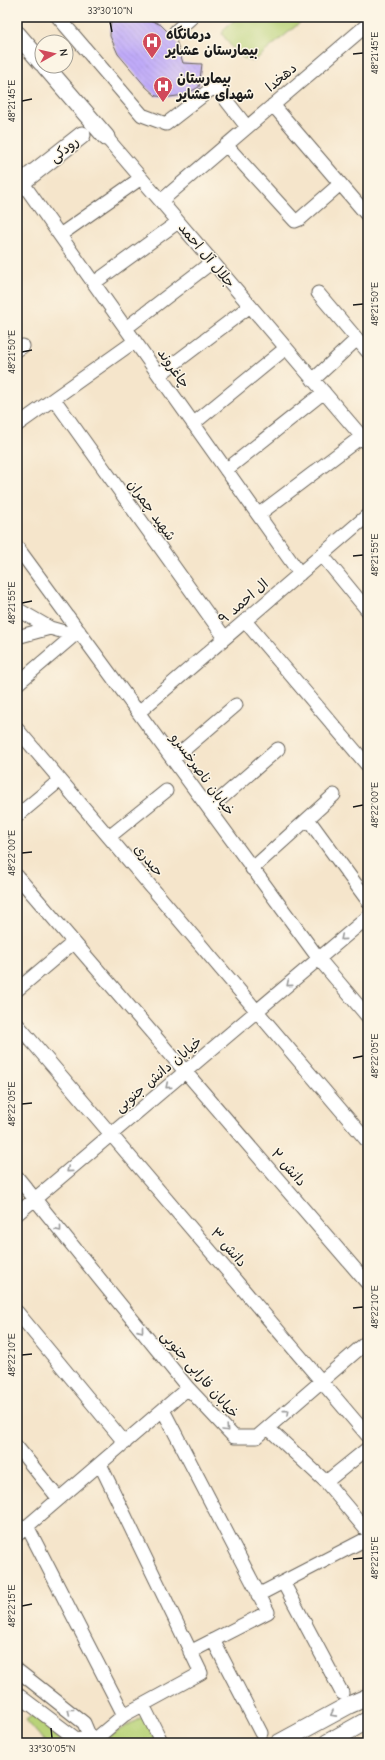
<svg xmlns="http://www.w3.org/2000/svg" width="385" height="1760" font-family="'Comic Neue','Playpen Sans Arabic',sans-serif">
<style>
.park{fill:#b9d379;stroke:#6a784a}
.building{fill:url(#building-back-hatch)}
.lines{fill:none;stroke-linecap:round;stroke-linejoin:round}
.minor-casing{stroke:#686259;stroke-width:15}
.major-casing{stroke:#686259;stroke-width:19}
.minor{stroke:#fff;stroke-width:13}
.major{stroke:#fff;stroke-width:17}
.oneway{stroke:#999}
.ticks{fill:none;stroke:#1c1c1c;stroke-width:1.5}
.labels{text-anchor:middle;stroke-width:3;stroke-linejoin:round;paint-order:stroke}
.poi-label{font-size:14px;font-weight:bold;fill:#1c1c1c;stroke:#fcf5e5;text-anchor:start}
.street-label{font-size:14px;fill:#1c1c1c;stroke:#fcf5e5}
.neatline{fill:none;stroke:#1c1c1c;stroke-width:1.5}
.ticks-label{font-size:10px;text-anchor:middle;fill:#1c1c1c}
</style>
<defs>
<pattern id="building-back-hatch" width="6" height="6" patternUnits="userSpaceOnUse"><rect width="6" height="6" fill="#c0abf9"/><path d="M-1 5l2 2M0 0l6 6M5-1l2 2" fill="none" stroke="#a493d5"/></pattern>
</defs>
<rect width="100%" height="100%" fill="#fcf5e5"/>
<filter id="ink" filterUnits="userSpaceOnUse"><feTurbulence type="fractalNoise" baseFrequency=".025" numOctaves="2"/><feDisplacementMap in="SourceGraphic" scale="8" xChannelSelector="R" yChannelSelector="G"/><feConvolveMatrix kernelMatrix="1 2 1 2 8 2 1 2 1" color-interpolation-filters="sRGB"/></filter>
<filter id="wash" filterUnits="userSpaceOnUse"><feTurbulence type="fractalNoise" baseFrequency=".012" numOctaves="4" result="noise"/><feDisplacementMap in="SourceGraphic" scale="16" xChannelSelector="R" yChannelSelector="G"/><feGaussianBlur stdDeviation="0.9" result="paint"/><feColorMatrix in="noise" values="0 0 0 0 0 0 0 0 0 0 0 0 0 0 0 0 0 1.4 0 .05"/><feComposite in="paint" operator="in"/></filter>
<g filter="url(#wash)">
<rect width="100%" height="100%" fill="#f5e5cb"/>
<path class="park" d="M238,17H298L302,21L254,61C239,61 230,44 222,34L225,28Z
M33,1715L64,1743H46L26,1720Z
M144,1716L157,1743H97Z"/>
<g id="blocks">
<path class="building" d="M111,17H144L145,20L153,21L161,25L176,40L183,63L202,64L199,87L184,95L170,97L156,96L146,87L118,54L110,36Z"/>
</g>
</g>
<g filter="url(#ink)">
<use href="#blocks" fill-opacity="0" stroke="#686259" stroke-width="1"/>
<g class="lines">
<g class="minor-casing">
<path id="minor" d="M58,17L142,115L166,124L215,86L247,127
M176,31L192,17
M273,105L368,216
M106,137L368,444
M226,145L295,221L300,219L340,184
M22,182L300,574
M161,201L368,24
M60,235L141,178
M94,283L178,222
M318,293L368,352
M126,328L212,262
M17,350L23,346
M159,375L250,306
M313,380L357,339
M54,399L225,638
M193,424L286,348
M17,425L135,341
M226,470L324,392
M258,515L361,437
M17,547L319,959L368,1017
M322,555L368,611
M17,609L50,628
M245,621L368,766
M17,637L50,628L75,635
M17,684L79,631
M139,712L368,515
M17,729L368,1142
M173,759L236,705
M209,809L278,749
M17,816L60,780
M308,819L368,901
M109,837L166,791
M252,869L334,795
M17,876L368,1284
M17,990L74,942
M17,1024L368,1436
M17,1177L188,1388L234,1437H257L368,1341
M17,1214L368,917
M17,1312L125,1443
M163,1410L268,1612L190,1652
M268,1428L326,1482L368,1532
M17,1447L59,1499
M326,1482L368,1448
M27,1526L124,1715
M17,1535L188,1388
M283,1582L342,1693
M258,1595L368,1538
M213,1640L261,1733
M17,1670L84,1723L92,1742
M17,1694L75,1738L92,1742
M143,1705L162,1743
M92,1742L124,1715L201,1673L100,1464"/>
</g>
<g class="major-casing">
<path id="major" d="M17,34L42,63
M45,66L106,137
M17,186L82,135
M279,1743L349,1705L368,1697
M327,1743L368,1720"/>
</g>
<use href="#minor" class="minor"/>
<use href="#major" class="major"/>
</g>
<defs><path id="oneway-chevron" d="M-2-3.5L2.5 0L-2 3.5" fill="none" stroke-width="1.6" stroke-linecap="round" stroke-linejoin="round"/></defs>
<g class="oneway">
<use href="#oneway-chevron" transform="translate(343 938) rotate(140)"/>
<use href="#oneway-chevron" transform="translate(289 984) rotate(140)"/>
<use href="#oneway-chevron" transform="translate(168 1086) rotate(140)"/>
<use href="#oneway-chevron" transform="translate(69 1170) rotate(140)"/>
<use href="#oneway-chevron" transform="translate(59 1229) rotate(51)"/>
<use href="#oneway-chevron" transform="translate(141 1330) rotate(51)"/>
<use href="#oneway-chevron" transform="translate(287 1412) rotate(-41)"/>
<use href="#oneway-chevron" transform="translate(226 1429) rotate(47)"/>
<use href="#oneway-chevron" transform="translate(70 1711) rotate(-142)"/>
<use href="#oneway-chevron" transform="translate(333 1714) rotate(152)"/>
</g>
</g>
<path class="ticks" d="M110,22L112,32M353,54L363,53M22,101L32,99M353,305L363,304M22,352L32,350M353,556L363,555M22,603L32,601M353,807L363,805M22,853L32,852M353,1058L363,1056M22,1104L32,1103M353,1308L363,1307M22,1355L32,1354M353,1559L363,1558M22,1606L32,1604M51,1728L52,1738"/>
<defs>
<g id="hospital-pin" transform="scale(1)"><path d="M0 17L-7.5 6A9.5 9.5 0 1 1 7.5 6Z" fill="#d1495b" stroke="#fcf5e5"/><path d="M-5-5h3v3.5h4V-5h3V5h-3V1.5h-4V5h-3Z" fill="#fff"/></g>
</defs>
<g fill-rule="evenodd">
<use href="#hospital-pin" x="152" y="42"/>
<use href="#hospital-pin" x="163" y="86"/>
</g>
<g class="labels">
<g class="poi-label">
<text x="166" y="39">درمانگاه<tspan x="166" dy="16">بیمارستان عشایر</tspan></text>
<text x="177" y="83">بیمارستان<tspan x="177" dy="16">شهدای عشایر</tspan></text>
</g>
<g class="street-label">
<text transform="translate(281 77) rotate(-40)" y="5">دهخدا</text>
<text transform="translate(64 149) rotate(-38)" y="5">رودکی</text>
<text transform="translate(207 255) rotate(50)" y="5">جلال آل احمد</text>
<text transform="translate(174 368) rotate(55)" y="5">چاغروند</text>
<text transform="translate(152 510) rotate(54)" y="5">شهید چمران</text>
<text transform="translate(243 601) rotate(-41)" y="5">ال احمد ۹</text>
<text transform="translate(203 774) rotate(54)" y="5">خیابان ناصرخسرو</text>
<text transform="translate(149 860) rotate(50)" y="5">حیدری</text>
<text transform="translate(158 1074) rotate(-40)" y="5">خیابان دانش جنوبی</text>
<text transform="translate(289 1167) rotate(49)" y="5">دانش ۲</text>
<text transform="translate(229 1247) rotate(49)" y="5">دانش ۳</text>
<text transform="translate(200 1374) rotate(49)" y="5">خیابان فارابی جنوبی</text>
</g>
</g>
<rect width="385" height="1760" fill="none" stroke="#fcf5e5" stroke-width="44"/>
<g transform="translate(54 54) rotate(82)"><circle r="19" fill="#fcf5e5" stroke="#a29e95"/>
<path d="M0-3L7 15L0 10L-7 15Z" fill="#d1495b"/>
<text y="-6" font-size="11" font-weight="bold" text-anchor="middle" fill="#1c1c1c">N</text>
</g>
<rect x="22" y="22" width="341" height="1716" class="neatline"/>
<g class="ticks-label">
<text x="110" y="14">33°30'10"N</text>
<text transform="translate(374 53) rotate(-90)" y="4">48°21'45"E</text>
<text transform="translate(11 101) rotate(-90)" y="4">48°21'45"E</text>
<text transform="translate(374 304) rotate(-90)" y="4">48°21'50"E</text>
<text transform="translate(11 352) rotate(-90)" y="4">48°21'50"E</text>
<text transform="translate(374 555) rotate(-90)" y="4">48°21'55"E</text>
<text transform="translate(11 603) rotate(-90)" y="4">48°21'55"E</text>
<text transform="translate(374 805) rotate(-90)" y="4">48°22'00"E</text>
<text transform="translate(11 853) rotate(-90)" y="4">48°22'00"E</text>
<text transform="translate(374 1056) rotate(-90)" y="4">48°22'05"E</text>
<text transform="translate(11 1104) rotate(-90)" y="4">48°22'05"E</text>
<text transform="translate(374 1307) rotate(-90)" y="4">48°22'10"E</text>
<text transform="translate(11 1355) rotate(-90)" y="4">48°22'10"E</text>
<text transform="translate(374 1558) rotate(-90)" y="4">48°22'15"E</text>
<text transform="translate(11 1606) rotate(-90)" y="4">48°22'15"E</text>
<text x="52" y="1752">33°30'05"N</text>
</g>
</svg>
